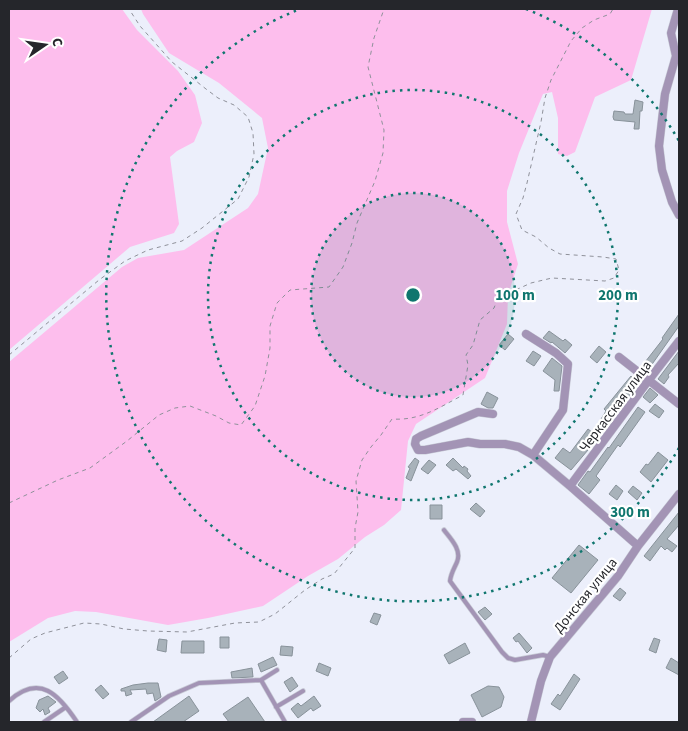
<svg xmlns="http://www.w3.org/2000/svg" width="688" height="731" font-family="'Source Sans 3',sans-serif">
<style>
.green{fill:#fdbeed}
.building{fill:#a8b2ba;stroke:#88929a}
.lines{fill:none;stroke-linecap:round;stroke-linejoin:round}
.service-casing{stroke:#c8cbd6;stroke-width:5.5}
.minor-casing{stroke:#c8cbd6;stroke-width:9}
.path{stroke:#8f919a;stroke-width:1;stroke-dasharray:4 4;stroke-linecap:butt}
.service{stroke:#a394b5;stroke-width:4}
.minor{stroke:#a394b5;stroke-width:8}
.ring{fill:none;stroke:#0f766e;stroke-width:2.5;stroke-dasharray:2.5 5}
.labels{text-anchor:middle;stroke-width:4.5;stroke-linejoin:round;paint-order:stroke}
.street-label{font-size:14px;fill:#25262b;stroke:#fff}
.centre{fill:#0f766e;stroke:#fff;stroke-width:2.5}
.ring-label{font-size:15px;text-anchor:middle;font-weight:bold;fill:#0f766e;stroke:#fff;stroke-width:4.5;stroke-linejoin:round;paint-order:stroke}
</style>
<rect width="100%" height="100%" fill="#eceffb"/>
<path class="green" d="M9,9H122L137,30L178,71L195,95L202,123L194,142L177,151L170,157L179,224L174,233L130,247L9,350Z
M141,9H652L631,80L595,97L575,152L567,156L558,154V118L552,92L543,94L519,153L507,191V222L518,264L508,295L507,324L485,378L416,424L408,441L401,510L384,525L365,537L338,559L308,576L263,606L208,618L168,625L96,612L75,611L48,618L9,642V362L122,267L138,258L184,250L248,208L258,194L268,148L262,118L219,83L169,53L143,14Z"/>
<path class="building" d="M635,100L643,102L642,111H640L639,129H634L635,122L614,120L613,117L614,111L624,112L625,114H633Z
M679,314V326L648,370L642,366L663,339L662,338Z
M549,331L563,341L565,339L572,345L565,353L552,342L551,343L543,338Z
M508,334L514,339L505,350L499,345Z
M599,346L606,352L597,363L590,357Z
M533,351L541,356L534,366L526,361Z
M679,351V363L668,375L669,377L664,384L658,379Z
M552,358L562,366L559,391H554L555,380L543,371Z
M631,376L638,383L628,393L630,395L621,407L619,406L604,428L598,424L606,411L604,409Z
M650,388L658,395L650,403L643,397Z
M487,392L498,398L493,408H488L481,404Z
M655,404L664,411L659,418L649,411Z
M638,407L645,412L620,447L618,445L596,476L600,480L589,494L578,485L588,471L590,472L608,447L609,448Z
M588,429L597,436L588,450L571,470L555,458L563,448L570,453Z
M658,452L668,460L651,482L640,472L646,464L648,465Z
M415,458L419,461L411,481L406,478L410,468L408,467Z
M453,458L463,468L464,466L468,469L467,471L471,476L468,479L456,469L453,471L446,465Z
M429,460L436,465L428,474L421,469Z
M616,485L623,491L617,500L609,494Z
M633,486L642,493L637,500L628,492Z
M476,503L485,511L480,517L470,509Z
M430,505H442V519H430Z
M679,512V525L667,539L677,546L672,552L667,548L665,550L661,546L650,561L644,556Z
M579,545L598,560L571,593L552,578Z
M620,588L626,593L620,601L613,596Z
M485,607L492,614L485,620L478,612Z
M374,613L381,615L377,625L370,622Z
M519,633L532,648L527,653L518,641L516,642L513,638Z
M220,637H229V648H220Z
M654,638L660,640L656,653L649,650Z
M159,639L167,640L166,652L157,650Z
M182,641H204V653H181Z
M465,643L470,653L449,664L444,655Z
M281,646L293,647L292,656L280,655Z
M273,657L277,665L261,672L258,664Z
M671,658L679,663V675L666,668Z
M319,663L331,668L328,676L316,671Z
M252,668L253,677L232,678L231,672Z
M63,671L68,678L59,684L54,677Z
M574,674L580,679L560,710L551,704L558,694L560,696Z
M292,677L298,686L290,692L284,682Z
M148,683H158L161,697L155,701L153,693L147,694L146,689L130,690L132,694L126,696L125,691H121V689L133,685Z
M101,685L109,694L103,699L95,690Z
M488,686L499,687L504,697L501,707L482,717L471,695Z
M48,696L56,702L48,708L50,712L45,715L43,709L40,712L36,708L39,700Z
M189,696L199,711L183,722H153Z
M314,696L321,706L313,711L311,708L298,718L291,709L298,703L301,706Z
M248,697L265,722H229L223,714Z"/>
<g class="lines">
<g class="service-casing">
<path id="service" d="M444,530C451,539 462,550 457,562C454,569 451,573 450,581L502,652L508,658L515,660L543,655L550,657
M261,680L285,722
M9,701C40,673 59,695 77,722
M276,707L303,691
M44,722L66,707
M131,722L169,696L199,683L261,680L277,670"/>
</g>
<g class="minor-casing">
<path id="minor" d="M678,9L671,33L676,56L665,94L659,146L662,170L672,202L679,215
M526,334L556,353L568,364L563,410L533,455
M619,357L679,404
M493,414L478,412L421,436L416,439L415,444L418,450H425L468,442L480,444H505L519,447L533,455L570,486L638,546
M570,486L648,381L679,341
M463,722H472
M531,722L541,681L550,657L618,576L638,546L679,494"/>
</g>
<path class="path" d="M9,355L99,280L125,261L148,250L182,241L202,228L238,199L249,177L254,154L253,133L248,117L234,105L218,98L206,89L172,62L140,26L129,9
M9,503L58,480L90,468L127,441L159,415L175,408L190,406L216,416L229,423L241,425L255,406L265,376L270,348V326L277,303L290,290L329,287L343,267L352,243L357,223L375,181L383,153L384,130L368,67L374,38L384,9
M9,658L31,639L45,633L84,623L101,624L124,629L148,631L187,632L235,623L259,622L275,614L305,590L322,579L334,574L355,548V528L358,512L356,481L362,460L371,447L381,435L392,419C420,421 440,407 463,395L468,365L466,355L473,345L480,320L494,308L498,298L531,283L552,278L605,281L614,278L619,270L616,259L603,257L560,254L549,248L536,237L522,230L516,214L523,198L527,183L541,122L545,98L551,80L571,41L582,28L594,20L610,14L613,9"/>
<use href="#service" class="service"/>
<use href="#minor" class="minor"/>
</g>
<circle cx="413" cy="295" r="102" fill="#0f766e" fill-opacity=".12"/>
<g class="ring">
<circle cx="413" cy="295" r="102"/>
<circle cx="413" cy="295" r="205"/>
<path d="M679 448A307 307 0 1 1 300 9M526 9A307 307 0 0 1 679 141"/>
</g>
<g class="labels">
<g class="street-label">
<text transform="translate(615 406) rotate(-53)" y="5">Черкасская улица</text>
<text transform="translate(585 595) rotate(-51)" y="5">Донская улица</text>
</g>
</g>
<circle cx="413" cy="295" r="8" class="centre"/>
<g class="ring-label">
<text x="515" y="300">100 m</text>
<text x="618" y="300">200 m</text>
<text x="630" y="517">300 m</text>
</g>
<rect width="688" height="731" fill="none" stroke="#25262b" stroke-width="20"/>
<g transform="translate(45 45) rotate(77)" stroke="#ffffff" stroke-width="4" paint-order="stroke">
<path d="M0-4L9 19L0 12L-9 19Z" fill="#25262b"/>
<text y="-8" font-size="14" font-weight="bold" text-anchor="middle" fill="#25262b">С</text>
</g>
</svg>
